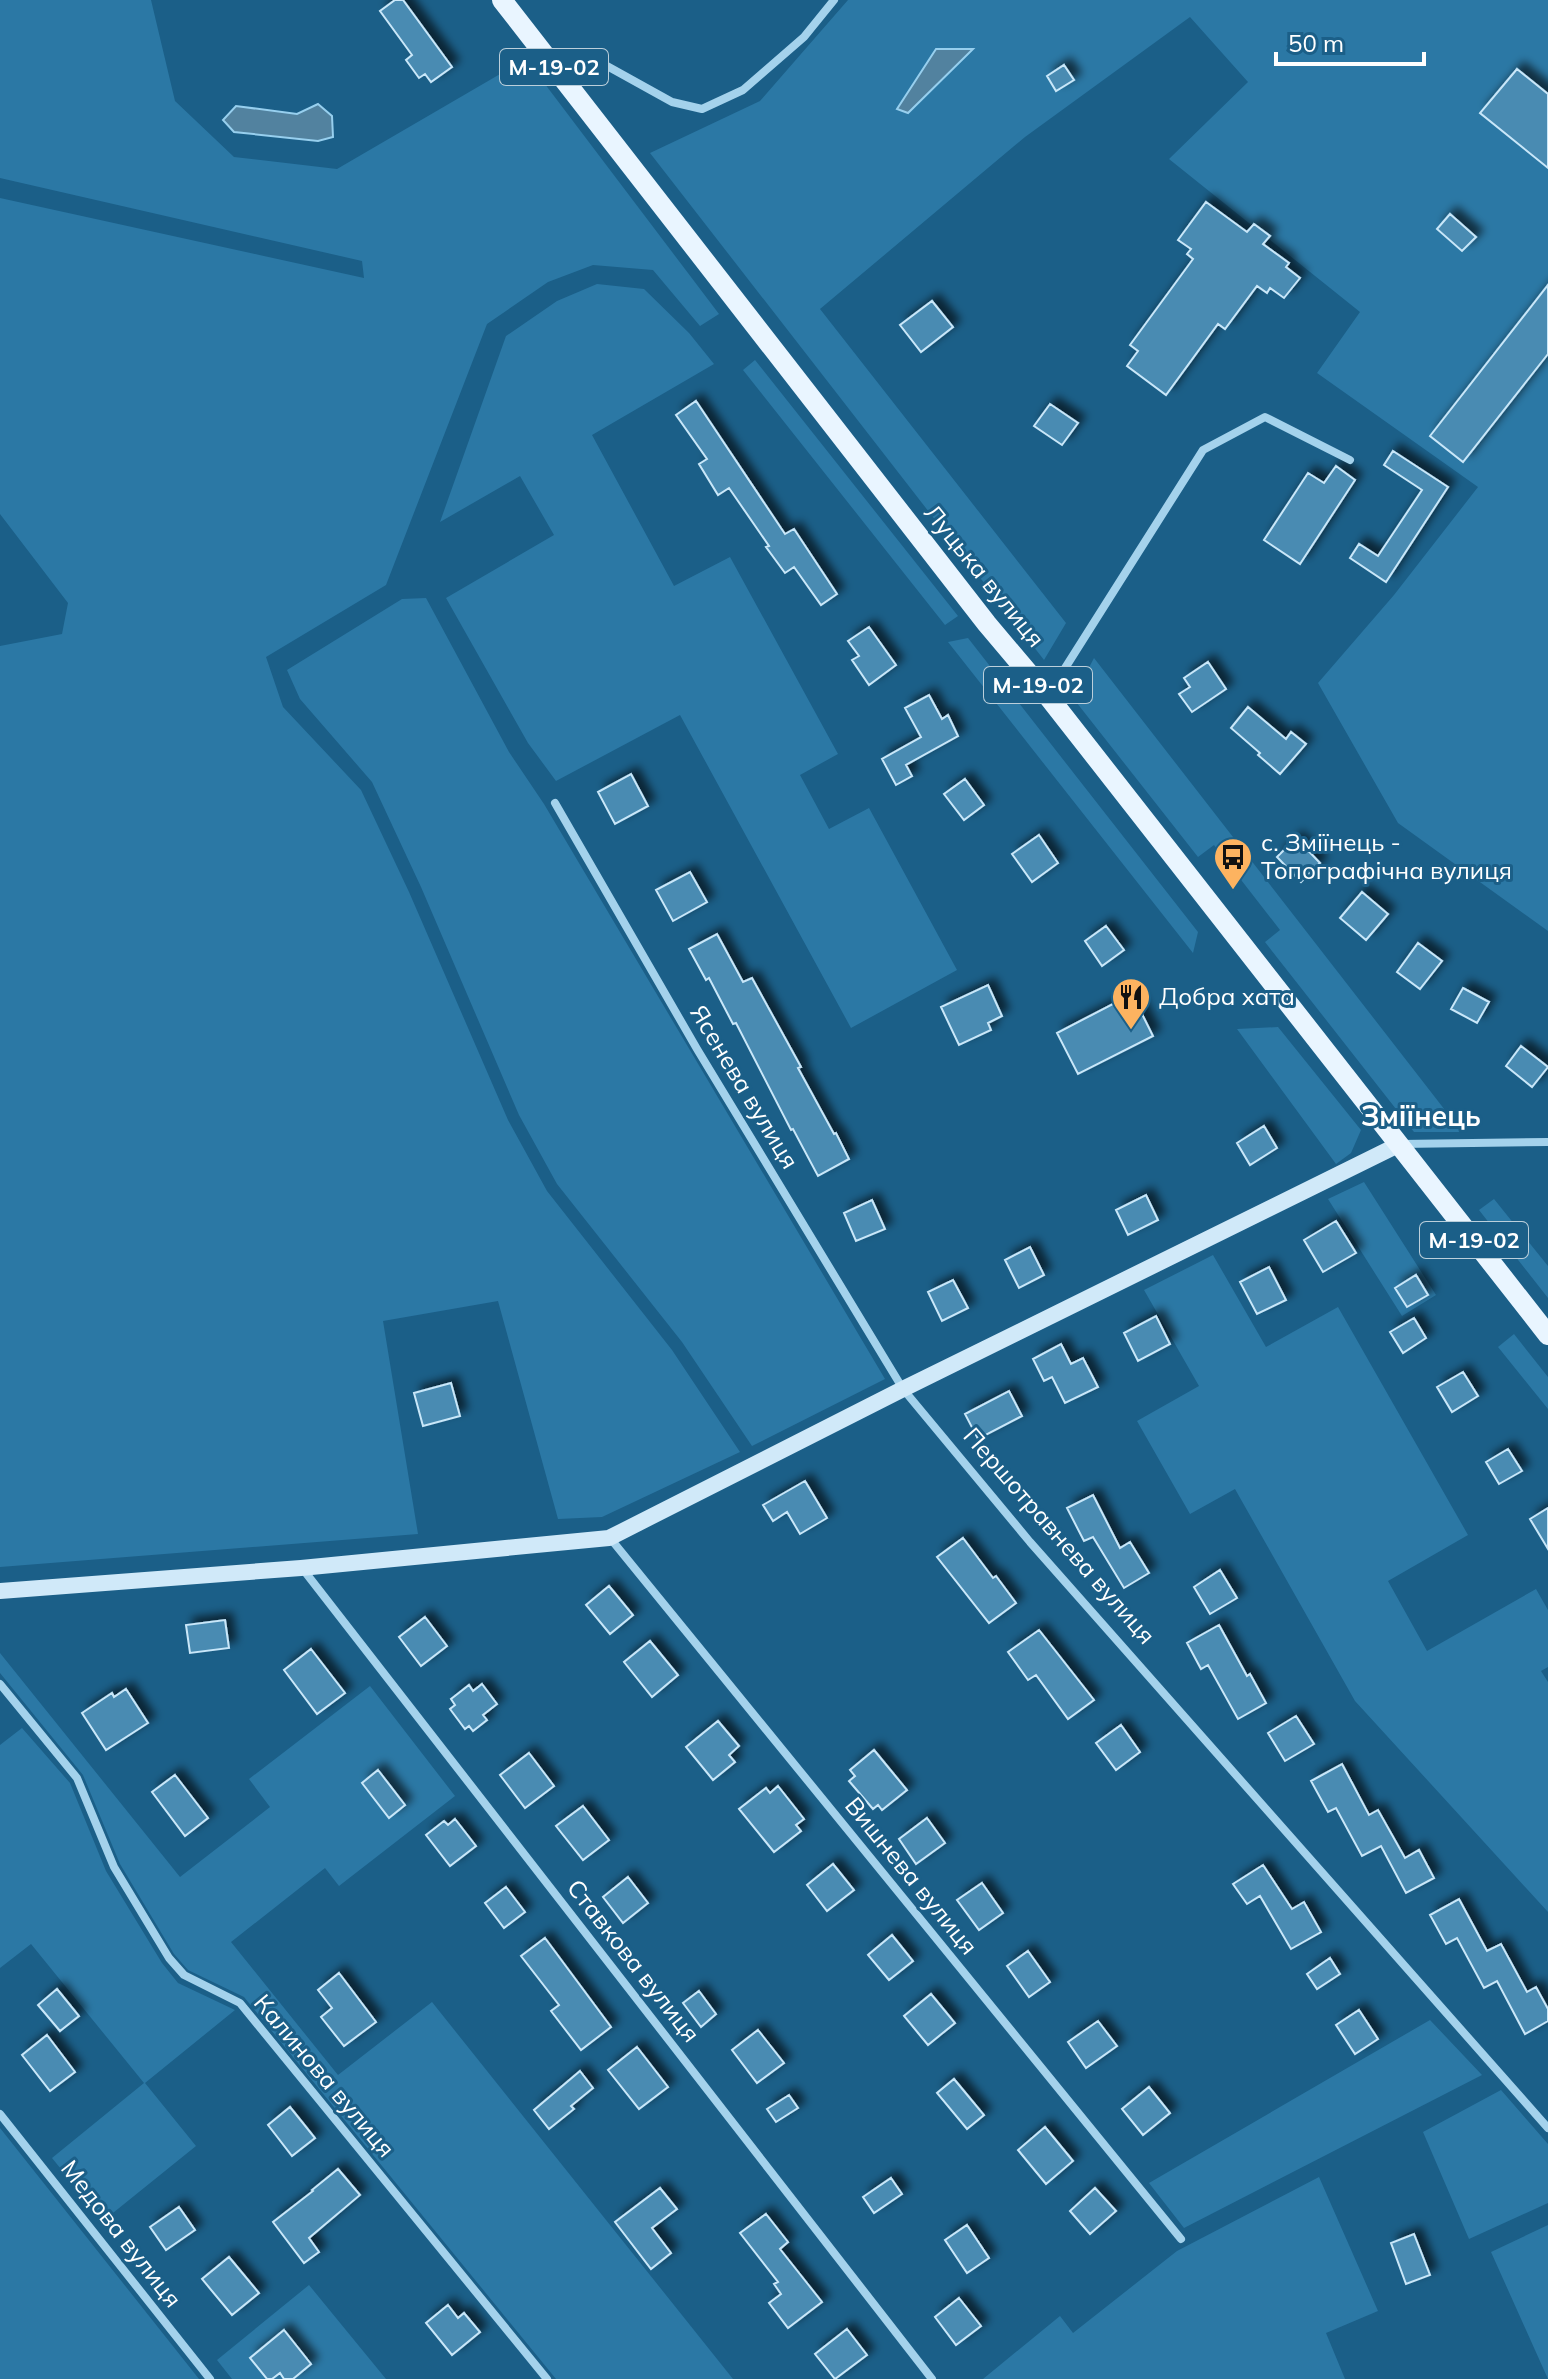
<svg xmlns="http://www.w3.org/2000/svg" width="1548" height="2379" font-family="Mulish,sans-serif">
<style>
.green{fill:#2b78a5}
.water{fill:#52829f;stroke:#97cfee;stroke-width:2}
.building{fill:#488bb2;stroke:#c9e7f9;stroke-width:2;filter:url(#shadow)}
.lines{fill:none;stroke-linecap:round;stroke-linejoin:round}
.street{stroke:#a4d2ec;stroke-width:8}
.secondary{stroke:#d0e9f9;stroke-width:16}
.primary{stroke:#e9f5ff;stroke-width:20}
.labels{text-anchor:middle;stroke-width:6;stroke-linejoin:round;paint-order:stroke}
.shield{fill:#1b5f88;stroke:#bbcfdb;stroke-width:2}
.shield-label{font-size:22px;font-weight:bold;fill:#fff}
.street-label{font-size:24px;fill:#fff;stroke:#1b5f88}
.poi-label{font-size:24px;fill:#fff;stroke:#1b5f88;text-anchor:start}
.quarter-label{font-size:28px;font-weight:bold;fill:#fff;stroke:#1b5f88}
</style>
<defs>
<filter id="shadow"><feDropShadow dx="7" dy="-7" stdDeviation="4" flood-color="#0009"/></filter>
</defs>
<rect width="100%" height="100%" fill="#1b5f88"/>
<path class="green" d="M0,0H151L175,101L234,157L337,169L526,59L719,314L700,326L653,270L593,265L548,282L487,324L386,585L266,657L283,707L361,790L409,892L508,1120L547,1191L672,1350L740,1452L602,1517L558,1519L498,1301L383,1321L418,1534L0,1567V646L62,634L68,603L0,514V198L364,278L362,261L0,178Z
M848,0H1548V931L1398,823L1318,683L1394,595L1478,487L1317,373L1360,312L1169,159L1248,82L1190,17L1025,137L820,309L1066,623L1044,660L650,153L760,101Z
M597,284L644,289L689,333L714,364L592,435L674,586L730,557L838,754L800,775L829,829L869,808L957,970L851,1028L680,715L556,781L528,743L446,598L554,535L520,476L440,522L506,336L557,301Z
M755,360L958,616L945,625L743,370Z
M426,598L509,752L544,804L885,1379L752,1446L682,1342L557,1184L519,1115L421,887L372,782L300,699L287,670L402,599Z
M968,638L1198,932L1193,953L948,642Z
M1094,658L1462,1132H1414L1265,942L1280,930L1214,845L1198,857L1073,698Z
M1278,1027L1361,1130L1351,1153L1336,1164L1237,1029Z
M1364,1182L1436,1295L1402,1316L1328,1199Z
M1494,1199L1548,1266V1298L1479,1210Z
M1213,1255L1266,1347L1338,1307L1468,1535L1388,1581L1427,1651L1536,1589L1548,1610V1667L1541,1671L1548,1682V1912L1355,1701L1235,1489L1190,1514L1137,1421L1199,1386L1144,1290Z
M1514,1334L1548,1377V1409L1498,1347Z
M0,1653L180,1877L270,1807L249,1779L370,1686L455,1796L339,1886L325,1868L231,1942L338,2075L432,2002L733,2379H556L244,1997L188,1970L174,1954L120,1864L83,1775L0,1673Z
M22,1728L70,1783L106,1871L162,1963L178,1983L235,2010L145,2083L196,2146L103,2221L52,2158L144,2083L31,1944L0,1968V1745Z
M1430,2020L1482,2075L1184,2228L1149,2183Z
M1501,2090L1548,2144V2203L1469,2239L1423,2132Z
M0,2128L199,2379H200H0Z
M1319,2177L1378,2311L1326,2333L1345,2379H983L1060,2316L1073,2333L1177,2251Z
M1548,2225V2379L1491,2252Z
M309,2285L386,2379H232L217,2360Z"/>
<path class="water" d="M936,49H973L908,113L897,109Z
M318,104L332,116L333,137L318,141L234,132L223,120L236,106L297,114Z"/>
<path class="building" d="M395,0H403L452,67L431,82L425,74L419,78L406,60L412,55L380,11Z
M1064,65L1074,80L1056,91L1047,76Z
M1517,69L1548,94V168L1480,113Z
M1206,202L1247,232L1254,224L1270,236L1263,244L1289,263L1286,267L1300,278L1284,298L1270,288L1267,293L1257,286L1225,329L1218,324L1166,395L1127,366L1138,351L1130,345L1193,259L1187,254L1191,249L1178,240Z
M1450,214L1476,237L1462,251L1437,229Z
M1548,285V354L1463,462L1430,436Z
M932,301L953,327L921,352L900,325Z
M696,401L785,534L794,529L837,594L821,605L794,567L785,573L766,547L769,546L729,488L718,495L699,464L707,459L676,415Z
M1050,404L1078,423L1062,445L1034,426Z
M1393,451L1448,487L1386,582L1350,558L1359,544L1378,556L1422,490L1384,465Z
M1336,466L1355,480L1300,564L1264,540L1308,473L1324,483Z
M869,627L896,665L869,685L852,660L859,656L848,641Z
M1208,662L1226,689L1192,712L1179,694L1190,687L1184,678Z
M929,695L942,719L948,715L958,736L906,765L912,776L896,785L882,759L921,737L905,708Z
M1248,707L1286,739L1291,732L1306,744L1280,774L1258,755L1260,753L1231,728Z
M631,774L648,806L615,824L598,792Z
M965,779L984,805L964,820L944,794Z
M1039,835L1058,863L1032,882L1012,854Z
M1296,838L1320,863L1301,882L1277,857Z
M690,872L707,902L673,921L656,890Z
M1362,892L1388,914L1366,940L1340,918Z
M1106,926L1124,950L1102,966L1085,941Z
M717,934L743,982L752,978L801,1067L798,1068L834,1134L836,1133L849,1159L818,1176L793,1129L791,1130L736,1023L733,1024L709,978L706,980L689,949Z
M1418,943L1442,961L1420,989L1397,972Z
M988,985L1002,1016L988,1023L991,1030L959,1045L941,1007Z
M1463,988L1489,1002L1477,1023L1451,1009Z
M1132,994L1153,1036L1078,1074L1057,1033Z
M1521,1046L1548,1067L1532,1087L1506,1066Z
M1264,1126L1277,1148L1250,1165L1237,1143Z
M1146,1195L1158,1220L1128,1235L1116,1210Z
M872,1200L885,1229L856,1241L844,1213Z
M1336,1221L1356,1253L1323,1272L1304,1240Z
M1030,1247L1044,1275L1019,1288L1005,1260Z
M1269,1267L1286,1300L1257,1314L1240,1282Z
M1416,1275L1428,1295L1407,1307L1395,1288Z
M953,1280L968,1308L942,1321L928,1292Z
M1156,1316L1170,1344L1138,1361L1124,1333Z
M1414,1318L1426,1338L1403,1353L1390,1332Z
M1061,1344L1071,1364L1083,1358L1098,1387L1065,1403L1052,1377L1044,1381L1033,1359Z
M1463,1372L1478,1396L1452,1412L1437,1387Z
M451,1383L460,1416L423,1426L414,1393Z
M1009,1391L1022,1416L978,1439L965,1414Z
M1508,1449L1522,1471L1499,1484L1486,1462Z
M805,1481L827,1518L800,1534L787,1512L773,1521L763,1505Z
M1093,1495L1120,1548L1130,1542L1149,1573L1124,1588L1093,1537L1084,1541L1067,1508Z
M1548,1508V1549L1530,1519Z
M963,1538L993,1578L996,1576L1016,1603L989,1623L937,1557Z
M1220,1570L1237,1598L1210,1614L1194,1587Z
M609,1586L633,1615L610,1634L586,1605Z
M425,1617L447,1646L421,1666L399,1637Z
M225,1620L229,1648L190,1653L186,1625Z
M1219,1625L1247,1676L1250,1674L1266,1703L1238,1719L1208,1665L1201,1669L1187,1643Z
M1039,1630L1094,1700L1068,1719L1036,1675L1028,1680L1008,1652Z
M650,1641L678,1675L652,1697L624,1662Z
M311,1649L345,1693L317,1714L284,1670Z
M482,1684L497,1704L483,1715L487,1720L473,1731L469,1726L465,1729L450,1709L455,1705L451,1699L469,1685L473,1691Z
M126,1689L148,1723L106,1750L82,1713L112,1693L114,1697Z
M1296,1716L1314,1744L1285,1761L1268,1733Z
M718,1721L739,1746L729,1755L735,1762L713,1780L686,1747Z
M1121,1725L1140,1752L1116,1770L1096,1743Z
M874,1750L907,1790L882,1810L878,1805L873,1809L849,1781L855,1776L850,1770Z
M529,1753L554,1786L525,1808L500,1775Z
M1342,1764L1369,1815L1378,1810L1405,1858L1419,1850L1434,1878L1406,1893L1381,1846L1362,1856L1336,1808L1328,1812L1311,1781Z
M378,1770L405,1805L389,1818L362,1783Z
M175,1775L208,1818L185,1836L152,1792Z
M778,1786L804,1819L796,1825L801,1831L774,1852L739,1809L766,1788L770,1793Z
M583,1806L609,1840L583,1860L556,1826Z
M927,1818L945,1843L916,1864L899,1839Z
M455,1819L476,1846L450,1866L426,1835L444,1821L448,1825Z
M833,1864L854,1890L827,1911L807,1885Z
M1263,1865L1292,1909L1304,1902L1321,1932L1291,1949L1260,1896L1247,1904L1233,1884Z
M628,1877L648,1903L623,1923L603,1897Z
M982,1883L1003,1913L979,1930L957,1900Z
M506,1887L525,1912L504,1928L485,1903Z
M1459,1899L1487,1951L1501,1944L1527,1992L1536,1987L1548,2009V2021L1525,2034L1497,1981L1484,1988L1457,1938L1446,1944L1430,1915Z
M892,1935L913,1961L889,1980L868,1955Z
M545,1938L611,2027L581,2050L551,2011L559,2005L521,1956Z
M1028,1951L1050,1982L1029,1997L1007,1966Z
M1330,1958L1340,1974L1317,1989L1307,1974Z
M339,1973L376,2022L344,2046L321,2017L332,2008L318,1990Z
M57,1989L79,2016L60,2031L38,2005Z
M699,1991L716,2014L701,2027L683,2003Z
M931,1994L955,2023L928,2045L904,2016Z
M1359,2010L1378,2039L1355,2054L1336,2025Z
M1098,2021L1117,2046L1086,2068L1068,2042Z
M758,2030L784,2063L757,2083L732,2050Z
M47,2035L75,2072L50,2091L22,2055Z
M637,2047L668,2087L639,2109L608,2070Z
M580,2071L593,2088L571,2106L574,2109L549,2129L534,2110Z
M954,2079L984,2115L967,2129L937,2093Z
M1149,2087L1170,2113L1143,2135L1122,2109Z
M789,2095L798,2108L776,2122L767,2109Z
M290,2107L315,2138L292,2156L268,2125Z
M1045,2127L1073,2161L1046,2184L1018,2150Z
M338,2169L360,2195L309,2238L319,2252L304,2263L273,2222L313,2191L312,2190Z
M891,2178L902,2194L874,2213L863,2197Z
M660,2188L677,2209L652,2228L671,2253L651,2269L615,2222Z
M1095,2188L1116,2211L1090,2234L1070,2211Z
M179,2207L195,2230L166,2250L150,2227Z
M766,2214L788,2242L780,2249L822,2302L788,2328L769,2303L781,2294L774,2284L778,2282L740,2233Z
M967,2225L989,2258L967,2273L945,2240Z
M1414,2234L1430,2275L1406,2284L1391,2243Z
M229,2257L259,2293L232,2315L202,2279Z
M959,2298L981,2326L956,2345L935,2317Z
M448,2305L458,2318L464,2313L480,2332L452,2355L426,2323Z
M847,2329L867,2355L835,2379L815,2354Z
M284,2330L311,2364L293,2379H284L280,2373L272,2379H267L250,2358Z"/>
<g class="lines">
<path class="street" d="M558,71L567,63L589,56L672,102L702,109L743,90L804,37L834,0
M1048,695L1203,450L1265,417L1350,460
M555,803L697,1049L903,1389L1030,1542L1548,2128
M1400,1144L1548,1142
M610,1538L1181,2239
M302,1568L932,2379
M0,1684L77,1778L114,1867L169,1958L184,1975L240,2003L547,2379
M0,2114L210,2379"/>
<path class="secondary" d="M0,1591L301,1568L609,1538L903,1389L1400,1144"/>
<path class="primary" d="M502,0L987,624L1047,695L1548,1335"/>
</g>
<defs>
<g id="bus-pin" transform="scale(2)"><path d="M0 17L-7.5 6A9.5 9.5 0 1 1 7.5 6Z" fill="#fdb360" stroke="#1b5f88"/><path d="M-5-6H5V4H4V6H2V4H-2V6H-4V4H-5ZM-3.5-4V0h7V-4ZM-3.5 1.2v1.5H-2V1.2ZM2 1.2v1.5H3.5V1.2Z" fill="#111"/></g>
<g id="restaurant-pin" transform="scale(2)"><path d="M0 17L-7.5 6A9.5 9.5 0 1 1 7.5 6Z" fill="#fdb360" stroke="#1b5f88"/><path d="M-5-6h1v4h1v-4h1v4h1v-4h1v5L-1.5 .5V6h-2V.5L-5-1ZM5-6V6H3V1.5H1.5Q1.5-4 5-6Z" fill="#111"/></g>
</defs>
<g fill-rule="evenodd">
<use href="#bus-pin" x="1233" y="857"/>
<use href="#restaurant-pin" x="1131" y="997"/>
</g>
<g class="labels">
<g class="shield">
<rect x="500" y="49" width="108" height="36" rx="6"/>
<rect x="984" y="667" width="108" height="36" rx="6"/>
<rect x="1420" y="1222" width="108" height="36" rx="6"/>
</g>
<g class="shield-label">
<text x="554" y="75">М-19-02</text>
<text x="1038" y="693">М-19-02</text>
<text x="1474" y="1248">М-19-02</text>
</g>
<g class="street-label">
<text transform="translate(984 576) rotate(51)" y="8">Луцька вулиця</text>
<text transform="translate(744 1087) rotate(59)" y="8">Ясенева вулиця</text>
<text transform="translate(1059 1536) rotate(49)" y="8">Першотравнева вулиця</text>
<text transform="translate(911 1876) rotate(51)" y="8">Вишнева вулиця</text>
<text transform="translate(633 1961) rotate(52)" y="8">Ставкова вулиця</text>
<text transform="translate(324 2076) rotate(50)" y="8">Калинова вулиця</text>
<text transform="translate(121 2234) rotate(52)" y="8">Медова вулиця</text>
</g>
<g class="poi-label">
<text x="1261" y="851">с. Зміїнець -<tspan x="1261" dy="28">Топографічна вулиця</tspan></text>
<text x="1159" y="1005">Добра хата</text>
</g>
<g class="quarter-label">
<text x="1421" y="1126">Зміїнець</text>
</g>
</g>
<path d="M1276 52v12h148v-12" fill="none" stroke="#ffffff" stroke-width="4"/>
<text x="1288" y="52" font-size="24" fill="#ffffff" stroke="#1b5f88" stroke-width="6" paint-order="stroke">50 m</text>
</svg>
